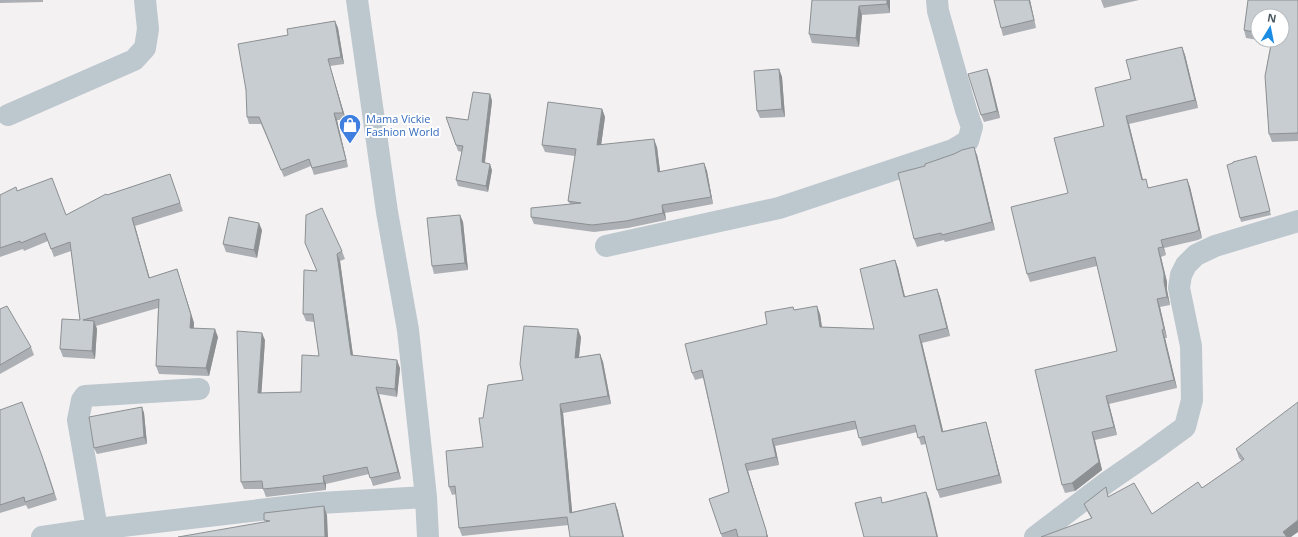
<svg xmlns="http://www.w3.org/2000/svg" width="1298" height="537" font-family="'Open Sans',sans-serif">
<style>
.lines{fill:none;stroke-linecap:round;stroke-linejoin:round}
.minor{stroke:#bdc7ce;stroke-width:22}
.wall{fill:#acb0b4}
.shaded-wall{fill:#8c9092}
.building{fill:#c8cdd1;stroke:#8c9092}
.labels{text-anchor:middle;stroke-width:4;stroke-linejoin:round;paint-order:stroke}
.shop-label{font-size:11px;fill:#366cbe;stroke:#fff;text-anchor:start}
</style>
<rect width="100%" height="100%" fill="#f4f1f2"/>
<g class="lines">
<path class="minor" d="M357,0L387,212L408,330L426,497L428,537
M8,115L134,60L145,48L148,29L145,0
M606,246L779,208L953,150L968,141L972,127L966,110L938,11L937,0
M97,529L78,420L82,400L85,396L199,389
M42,537L97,529L320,503L426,497
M1035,537L1106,483L1148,454L1185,427L1192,400L1191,346L1179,288L1181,275L1186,265L1196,255L1215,246L1298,221"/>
</g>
<path class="wall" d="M0,0H43V2L0,3Z
M812,0H890V13L862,15L859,47L812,43L809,34Z
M1030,0L1036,28L1003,36L1001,28Z
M1101,0H1139L1104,8Z
M1248,0H1298V141L1272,142L1269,134L1265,76L1271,42L1258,40H1282V16H1258V40L1246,38L1244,30Z
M335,21L338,28L344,64L330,66L346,120H337L348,167L314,175L311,166L284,177L261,124H249L247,117L288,35Z
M1182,47L1185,55L1198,108L1129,124L1143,180L1149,188L1187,179L1190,187L1202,238L1198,240L1164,248L1166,255L1161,257L1167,282V290L1170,305L1160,307L1167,338H1165L1177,388L1109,404L1117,435L1095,440L1102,470L1075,491L1065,493L1062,485L1117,351L1097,266L1030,282L1027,274L1068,193L1104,126L1131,79Z
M779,69L782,77L785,117L760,118L757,111Z
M990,77L1000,118L984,122L981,115Z
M490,94L492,101L485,163L492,170L488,192L458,186L456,180L462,152L458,151L446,117L468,120Z
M602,109L605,117L601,145L657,147L660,172L704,163L707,171L713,204L665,213L666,220L628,228L594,232L534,224L531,217L570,204L568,201L575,156L545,152L542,145Z
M977,155L995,230L945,242L944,240L917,247L914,239Z
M1257,160L1271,215L1241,222L1240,218Z
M170,174L183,211L135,226L149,278L177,269L194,323V328L218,337L209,376L159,374L156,366L158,308L96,326L97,329L95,359L63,357L60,349L80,320L71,251L54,257L48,241L24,251L23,249L0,257V195L17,191L66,215L107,195Z
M460,215L463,222L468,270L434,274L432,266Z
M262,230L257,258L226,252L223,244Z
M305,243L342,251L345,259L340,261L353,355L400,368L397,397L379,394L401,479L373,486L369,474L326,484V490L266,497L263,489H244L241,482L265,340L261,393L301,392L319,356L314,322L306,321L303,314L317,271Z
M895,260L898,268L905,297L937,289L940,297L950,336L922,343L943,431L986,422L988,429L1002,483L940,498L937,490L926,444L921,445L917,432L862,446L857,429L775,446L779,465L748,471L768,537H722L709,499L729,492L703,378L695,380L692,373L793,307L794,310L820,314L822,327L874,329Z
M0,309L31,347L34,355L0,374Z
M581,337L579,357L600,354L603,362L611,404L563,413L572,512L615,503L618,511L569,525L462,536L459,528L456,494L452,495L449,487L483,447V418L523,380Z
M142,407L144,413L147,444L97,454L94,448Z
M0,410L45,463L57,500L28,509L26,505L0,513Z
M1236,449L1298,532L1091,518L1088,513L1084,504L1109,497L1152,514L1202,488L1242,461L1239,458Z"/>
<path class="shaded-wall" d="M887,0H890V13L887,4Z
M1029,0H1030L1036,28Z
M859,6L862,15L859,47L856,38Z
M335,21L338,28L344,64L341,57Z
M1182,47L1185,55L1198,108L1195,100Z
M328,59L330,66L346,120L343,113Z
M779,69L782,77L785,117L782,109Z
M987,69L990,77L1000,118L997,111Z
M490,94L492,101L484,168L482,162Z
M602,109L605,117L600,153L597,145Z
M334,113L337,120L348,167L346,160Z
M1126,116L1129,124L1145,188L1142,180Z
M654,139L657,147L661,179L658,172Z
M974,147L977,155L995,230L992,222Z
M704,163L707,171L713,204L711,197Z
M490,164L492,170L488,192L486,186Z
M1187,179L1190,187L1202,238L1199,230Z
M662,205L665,213L666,220L663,213Z
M460,215L463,222L468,270L465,263Z
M132,218L135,226L152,286L149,278Z
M259,223L262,230L257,258L254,250Z
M1161,240L1164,248L1166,255L1163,247Z
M1158,248L1161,257L1167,282V290L1170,305L1167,297Z
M337,254L340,261L354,363L351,355Z
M895,260L898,268L907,305L904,297Z
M177,269L194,323L193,336L190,328Z
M937,289L940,297L950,336L947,328Z
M1157,299L1160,307L1167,338L1164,329Z
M817,306L820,314L823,335L820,327Z
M94,321L97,329L95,359L92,351Z
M215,329L218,337L209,376L206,368Z
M578,329L581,337L578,366L575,358Z
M1162,330L1165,338L1177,388L1174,380Z
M262,333L265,340L261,400L258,393Z
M919,335L922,343L945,439L942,432Z
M600,354L603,362L611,404L608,396Z
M397,360L400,368L397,397L395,389Z
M376,387L379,394L401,479L398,472Z
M1106,396L1109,404L1117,435L1114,427Z
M560,404L563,413L573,521L570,513Z
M142,407L144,413L147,444L144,437Z
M986,422L988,429L1002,483L999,475Z
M1092,432L1095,440L1102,470L1075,491L1072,483Z
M772,439L775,446L779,465L776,457Z
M745,464L748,471L768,537H767Z
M323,476L326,484V490L324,483Z
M926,492L929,499L938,537H937Z
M615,503L618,511L624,537H623Z
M324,506L327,515L328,537H325Z
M1298,520V532L1291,537H1284L1283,532Z"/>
<path class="building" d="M812,0H887V4L859,6L856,38L809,34Z
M994,0H1029L1034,20L1001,28Z
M1248,0H1298V133L1269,134L1265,76L1272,40H1282V16H1258V33L1244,30Z
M335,21L341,57L328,59L343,113H334L346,160L312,168L309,159L281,170L259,117H247L246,90L238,44L288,35L287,29Z
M1182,47L1195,100L1126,116L1142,180L1146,179L1148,188L1187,179L1199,230L1195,232L1161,240L1163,247L1158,248L1164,274V282L1167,297L1157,299L1164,329L1162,330L1174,380L1106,396L1114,427L1092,432L1099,462L1072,483L1062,485L1035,370L1117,351L1095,257L1027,274L1011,207L1068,193L1054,138L1104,126L1095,88L1131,79L1126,60Z
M779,69L782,109L757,111L754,71Z
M987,69L997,111L981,115L968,74Z
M473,92L490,94L482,162L490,164L486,186L456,180L463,146L456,145L446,117L468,120Z
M548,102L602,109L597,145L654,139L658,172L704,163L711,197L662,205L663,213L626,221L592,225L531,217V208L581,203L568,201L576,149L542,145Z
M974,147L992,222L942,235L941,233L914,239L898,173L925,166V164L954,154L962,150Z
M1256,156L1270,211L1240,218L1227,165L1233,163V162Z
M170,174L180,203L132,218L149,278L177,269L191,315L190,328L215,329L206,368L156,366L159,299L83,320L94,321L92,351L60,349L62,319L80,320L70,242L51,249L45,233L21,243L20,241L0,248V195L16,187L17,191L52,178L66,215L106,194L107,195Z
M322,208L342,251L337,254L351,355L397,360L395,389L376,387L398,472L370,478L367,467L323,476L324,483L263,489L262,481L241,482L237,331L262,333L258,393L301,392L302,355L319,356L313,314H303L304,270L317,271L305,243L306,215Z
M460,215L465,263L432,266L427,218Z
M229,217L259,223L254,250L223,244Z
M895,260L904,297L937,289L947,328L919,335L942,432L986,422L999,475L937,490L924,436L918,438L915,425L859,438L855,421L772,439L776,457L745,464L766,530L767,537H738L736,529L721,534L709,499L729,492L702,370L692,373L685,344L767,324L765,312L793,307L794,310L817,306L820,327L874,329L860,269Z
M7,306L31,347L0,365V309Z
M524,326L578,329L575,358L600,354L608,396L560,404L570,513L615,503L623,537H570L567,517L459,528L455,486L449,487L446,451L483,447L479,418H483L488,385L523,380L520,364Z
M22,402L42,456L54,493L25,502L24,497L0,505V410Z
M1298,402V520L1283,532L1287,537H1041L1092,518L1084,504L1106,487L1108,497L1134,483L1152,514L1198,482L1202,488L1244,459L1236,449Z
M142,407L144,437L94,448L89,417Z
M926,492L937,537H864L855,503L881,497L882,503Z
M324,506L325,537H178L270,521L264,520V513Z"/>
<defs>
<g id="shop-pin" transform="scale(1.15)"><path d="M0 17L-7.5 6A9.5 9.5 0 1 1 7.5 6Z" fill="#3f7fe0" stroke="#fff"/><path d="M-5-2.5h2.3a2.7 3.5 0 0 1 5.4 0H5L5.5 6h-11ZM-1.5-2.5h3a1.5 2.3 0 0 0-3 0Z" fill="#fff"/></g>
</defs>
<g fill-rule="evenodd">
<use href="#shop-pin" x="350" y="125"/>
</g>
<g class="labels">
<g class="shop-label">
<text x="366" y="123">Mama Vickie<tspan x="366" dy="13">Fashion World</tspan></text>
</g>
</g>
<g transform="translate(1270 28) rotate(10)"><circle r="19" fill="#ffffff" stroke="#b6bcbf"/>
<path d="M0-3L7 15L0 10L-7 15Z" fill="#1b8ce4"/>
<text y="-6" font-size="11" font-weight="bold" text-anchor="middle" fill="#49575f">N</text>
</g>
</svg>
